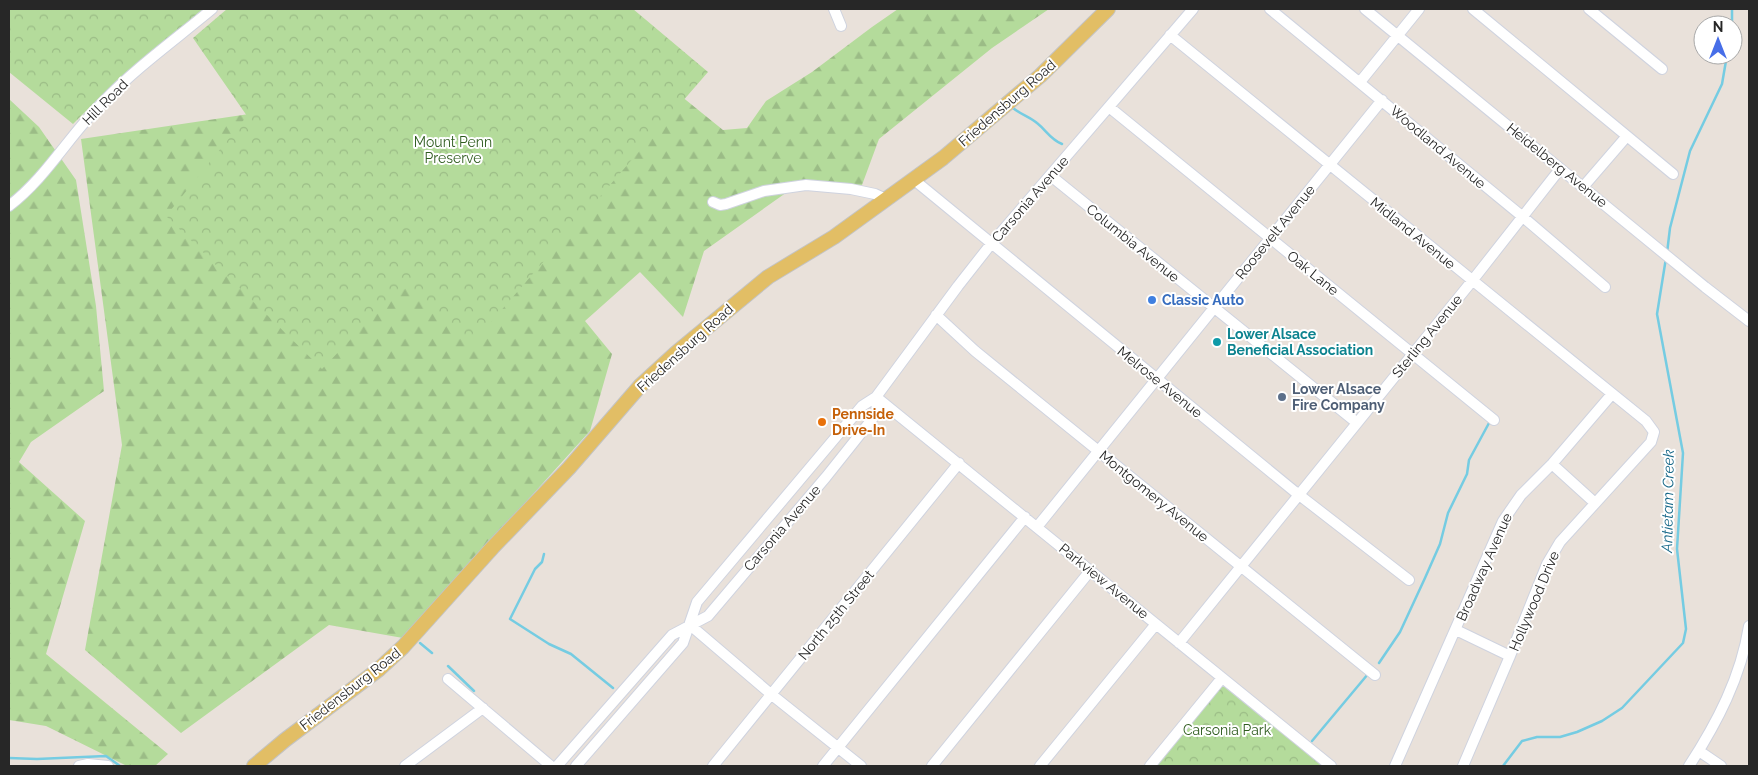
<svg xmlns="http://www.w3.org/2000/svg" width="1758" height="775" font-family="Raleway,sans-serif">
<style>
.forest{fill:url(#forest-firs)}
.park{fill:url(#park-crowns)}
.lines{fill:none;stroke-linecap:round;stroke-linejoin:round}
.stream{stroke:#75cce2;stroke-width:2.5}
.minor-casing{stroke:#cfd3df;stroke-width:12}
.major-casing{stroke:#c3c3c3;stroke-width:16}
.minor{stroke:#fff;stroke-width:10}
.major{stroke:#e2be65;stroke-width:14}
.shop-dot{fill:#3f7fe0;stroke:#fff;stroke-width:2}
.culture-dot{fill:#0f9aa8;stroke:#fff;stroke-width:2}
.service-dot{fill:#5c6f8a;stroke:#fff;stroke-width:2}
.food-dot{fill:#e8710a;stroke:#fff;stroke-width:2}
.labels{text-anchor:middle;stroke-width:4;stroke-linejoin:round;paint-order:stroke}
.street-label{font-size:14px;fill:#272727;stroke:#fff}
.park-label{font-size:14px;fill:#2f5c1f;stroke:#fff}
.shop-label{font-size:14px;font-weight:bold;fill:#366cbe;stroke:#fff;text-anchor:start}
.culture-label{font-size:14px;font-weight:bold;fill:#0d838f;stroke:#fff;text-anchor:start}
.service-label{font-size:14px;font-weight:bold;fill:#4e5e75;stroke:#fff;text-anchor:start}
.food-label{font-size:14px;font-weight:bold;fill:#c56008;stroke:#fff;text-anchor:start}
.water-label{font-size:15px;font-style:italic;fill:#196989;stroke:#fff}
</style>
<defs>
<pattern id="forest-firs" width="22" height="20" patternUnits="userSpaceOnUse" patternTransform="scale(1.25)"><rect width="22" height="20" fill="#b4db9b"/><path d="M5 1l3.5 6h-7zM16 11l3.5 6h-7z" fill="#9bbc86"/></pattern>
<pattern id="park-crowns" width="20" height="18" patternUnits="userSpaceOnUse" patternTransform="scale(1.25)"><rect width="20" height="18" fill="#b4db9b"/><path d="M2 6a3 3 0 1 1 6 0M12 15a3 3 0 1 1 6 0" fill="none" stroke="#9bbc86"/></pattern>
</defs>
<rect width="100%" height="100%" fill="#e9e1da"/>
<path class="forest" d="M489,9L681,96L723,130L747,128L766,101L812,72L872,27L898,9H1049L992,48L879,139L862,185L790,190L704,251L683,317L640,272L585,321L612,354L590,431L403,638L329,625L181,733L85,650L122,445L81,139L249,114Z
M9,99L39,127L76,180L96,306L104,391L31,442L19,462L85,521L46,654L168,754L155,766H127L46,726L9,720Z"/>
<path class="park" d="M9,9H203L103,94L73,124L9,72Z
M227,9H633L708,72L472,344L405,283L322,369L166,216L247,116L193,38Z
M1222,678L1331,766H1150Z"/>
<g class="lines">
<path class="stream" d="M1732,25V9
M1013,108C1022,115 1030,117 1037,123C1047,131 1050,139 1062,144
M1667,253L1670,228L1690,151L1722,84L1727,55
M544,554L542,562L535,569L510,619L549,644L571,654L613,688
M420,643L432,653
M1379,663L1400,632L1425,578L1440,544L1448,513L1467,474L1469,460L1489,423
M448,666L474,691
M1312,741L1368,674
M9,758L37,759L106,756L120,766
M1503,766L1522,741L1537,737H1560L1577,732L1602,721L1622,708L1683,643L1686,629L1677,549L1683,453L1657,314L1666,258"/>
<g class="minor-casing">
<path id="minor" d="M834,9L841,26
M1270,9L1523,217L1605,287
M1365,9L1705,287L1749,321
M1473,9L1673,174
M1589,9L1662,69
M1170,35L1646,421L1654,432L1651,442L1560,542L1547,564L1510,656L1463,766
M1360,82L1419,9
M1109,107L1494,420
M1051,176L1356,422
M913,179L1294,491L1409,580
M1583,187L1627,136
M713,202L720,205L726,204L764,191L806,185L851,189L875,194L886,199
M9,206C47,177 70,134 104,101C137,67 176,39 212,9
M936,315L975,351L1375,675
M876,397L1331,766
M1552,464L1595,503
M1037,527L1382,100
M690,625L772,695L861,766
M1456,630L1510,656
M1179,643L1472,281L1560,169
M448,679L551,766
M1699,751L1721,766
M79,766L88,764L108,766
M405,766L483,708
M557,766L672,635L708,616L826,477L877,413L876,397
M576,766L683,643L697,602L862,406L876,397L958,286L991,244L1193,9
M713,766L959,463
M823,766L1025,517
M932,766L1090,571
M1040,766L1156,624
M1150,766L1222,678
M1395,766L1503,521L1521,495L1552,464L1612,394
M1689,766C1717,723 1741,677 1749,626"/>
</g>
<g class="major-casing">
<path id="major" d="M254,766L285,740L378,670L403,647L493,547L569,468L640,386L676,353L768,277L834,237L943,158L1040,76L1108,9"/>
</g>
<use href="#minor" class="minor"/>
<use href="#major" class="major"/>
</g>
<circle class="shop-dot" cx="1152" cy="300" r="5"/>
<circle class="culture-dot" cx="1217" cy="342" r="5"/>
<circle class="service-dot" cx="1282" cy="397" r="5"/>
<circle class="food-dot" cx="822" cy="422" r="5"/>
<g class="labels">
<g class="street-label">
<text transform="translate(105 102) rotate(-45)" y="5">Hill Road</text>
<text transform="translate(1007 103) rotate(-41)" y="5">Friedensburg Road</text>
<text transform="translate(1438 147) rotate(40)" y="5">Woodland Avenue</text>
<text transform="translate(1557 165) rotate(39)" y="5">Heidelberg Avenue</text>
<text transform="translate(1030 199) rotate(-49)" y="5">Carsonia Avenue</text>
<text transform="translate(1275 232) rotate(-51)" y="5">Roosevelt Avenue</text>
<text transform="translate(1413 233) rotate(39)" y="5">Midland Avenue</text>
<text transform="translate(1133 243) rotate(39)" y="5">Columbia Avenue</text>
<text transform="translate(1313 273) rotate(39)" y="5">Oak Lane</text>
<text transform="translate(1427 336) rotate(-51)" y="5">Sterling Avenue</text>
<text transform="translate(685 348) rotate(-42)" y="5">Friedensburg Road</text>
<text transform="translate(1160 382) rotate(39)" y="5">Melrose Avenue</text>
<text transform="translate(1154 496) rotate(39)" y="5">Montgomery Avenue</text>
<text transform="translate(782 528) rotate(-49)" y="5">Carsonia Avenue</text>
<text transform="translate(1484 567) rotate(-66)" y="5">Broadway Avenue</text>
<text transform="translate(1104 581) rotate(39)" y="5">Parkview Avenue</text>
<text transform="translate(1534 601) rotate(-67)" y="5">Hollywood Drive</text>
<text transform="translate(836 615) rotate(-51)" y="5">North 25th Street</text>
<text transform="translate(350 689) rotate(-38)" y="5">Friedensburg Road</text>
</g>
<g class="park-label">
<text x="453" y="147">Mount Penn<tspan x="453" dy="16">Preserve</tspan></text>
<text x="1227" y="735">Carsonia Park</text>
</g>
<g class="shop-label">
<text x="1162" y="305">Classic Auto</text>
</g>
<g class="culture-label">
<text x="1227" y="339">Lower Alsace<tspan x="1227" dy="16">Beneficial Association</tspan></text>
</g>
<g class="service-label">
<text x="1292" y="394">Lower Alsace<tspan x="1292" dy="16">Fire Company</tspan></text>
</g>
<g class="food-label">
<text x="832" y="419">Pennside<tspan x="832" dy="16">Drive-In</tspan></text>
</g>
<g class="water-label">
<text transform="translate(1668 501) rotate(-89)" y="5">Antietam Creek</text>
</g>
</g>
<rect width="1758" height="775" fill="none" stroke="#272727" stroke-width="20"/>
<g transform="translate(1718 40)"><circle r="24" fill="#ffffff" stroke="#a9a9a9"/>
<path d="M0-4L9 19L0 12L-9 19Z" fill="#476ee8"/>
<text y="-8" font-size="14" font-weight="bold" text-anchor="middle" fill="#272727">N</text>
</g>
</svg>
